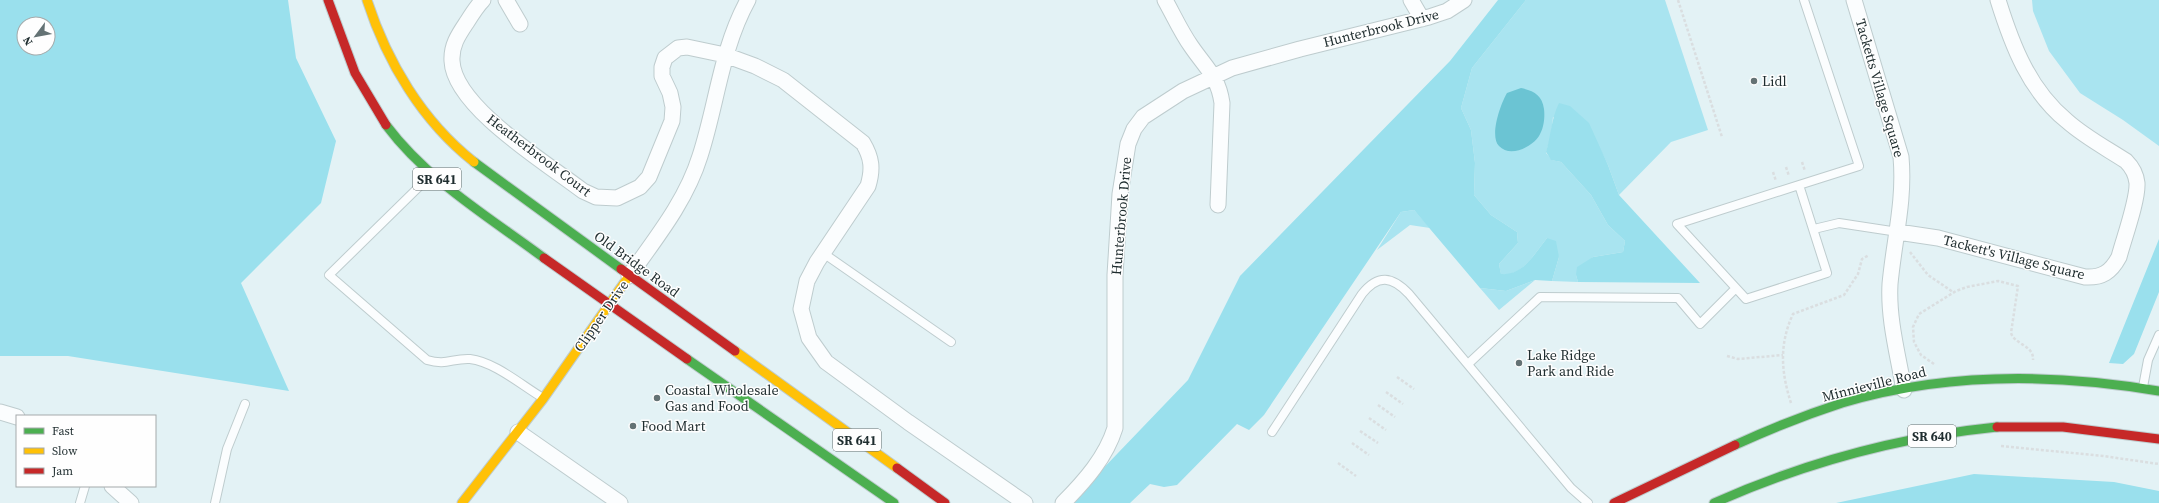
<svg xmlns="http://www.w3.org/2000/svg" width="2159" height="503" font-family="'Source Serif 4',serif">
<style>
.green{fill:#a9e4f0}
.forest{fill:#9ae0ed;fill-rule:evenodd}
.water{fill:#6bc4d3}
.lines{fill:none;stroke-linecap:round;stroke-linejoin:round}
.lane-casing{stroke:#beccce;stroke-width:10}
.street-casing{stroke:#beccce;stroke-width:17}
.fast-casing{stroke:#beccce;stroke-width:11}
.slow-casing{stroke:#beccce;stroke-width:11}
.jam-casing{stroke:#beccce;stroke-width:11}
.path{stroke:#dadee0;stroke-width:2.5;stroke-dasharray:3 2;stroke-linecap:butt}
.lane{stroke:#fbfdfe;stroke-width:8}
.street{stroke:#fbfdfe;stroke-width:15}
.fast{stroke:#4caf50;stroke-width:9}
.slow{stroke:#ffc107;stroke-width:9}
.jam{stroke:#c62828;stroke-width:9}
.poi-dot{fill:#647274;stroke:#fefefe;stroke-width:1.5}
.labels{text-anchor:middle;stroke-width:3;stroke-linejoin:round;paint-order:stroke}
.shield{fill:#fefefe;stroke:#626c6d;stroke-width:1}
.shield-label{font-size:13px;font-weight:bold;fill:#1f2d2f}
.street-label{font-size:14px;fill:#1f2d2f;stroke:#fefefe}
.poi-label{font-size:14px;fill:#1f2d2f;stroke:#fefefe;text-anchor:start}
</style>
<rect width="100%" height="100%" fill="#e3f2f5"/>
<path class="green" d="M1526,0H1665L1708,130L1671,142L1619,195L1608,165L1599,147L1553,117L1551,135L1546,153L1552,160L1561,162L1591,195L1608,225L1625,241L1623,252L1593,257L1576,275L1578,282L1552,281L1559,257L1547,238C1534,254 1523,276 1501,275L1499,264L1518,243L1517,232L1491,215L1474,195L1475,163L1471,130L1461,108L1472,68Z
M2032,0H2159V146L2123,120L2080,93L2049,51L2033,11Z
M1414,210L1430,228L1410,225L1377,250L1401,212Z
M1535,280L1499,310L1480,288L1506,291Z"/>
<path class="forest" d="M0,0H288L296,58L336,141L321,203L241,283L289,391L68,356H0ZM24,24H48V48H24Z
M1498,0H1526L1472,68L1461,108L1471,130L1475,163L1474,195L1491,215L1517,232L1518,243L1499,264L1501,274C1523,276 1534,254 1547,238L1556,241L1559,257L1552,281L1535,280L1506,291L1480,288L1414,210L1401,212L1264,415L1249,430L1237,424L1177,485L1164,487L1150,484L1130,503H1070L1188,380L1240,276L1450,61Z
M1559,103L1570,106L1589,123L1608,165L1619,195L1700,283L1578,282L1576,275L1577,267L1593,257L1623,252L1625,241L1608,225L1591,195L1561,162L1551,160L1546,152C1551,136 1551,119 1559,103Z
M2159,239V292L2134,354L2123,364L2109,363Z
M1974,474L2114,482L2159,491V503H1836Z"/>
<path class="water" d="M1521,88C1534,91 1542,95 1544,109C1545,117 1544,128 1539,136C1532,147 1510,158 1499,146C1489,136 1501,103 1507,93Z"/>
<g class="lines">
<g class="lane-casing">
<path id="lane" d="M431,175L329,275L427,360C447,366 452,358 470,359C495,362 521,385 543,398
M1799,185L1827,273L1746,299L1677,224Z
M1799,185L1859,166L1804,0
M1814,229L1839,223L1898,232
M823,253L951,342
M1468,364L1540,297L1678,298L1700,324L1736,288
M2143,387L2148,360L2159,335
M1272,432L1362,294C1378,274 1392,276 1409,294L1571,488L1588,503
M80,503L85,486
M215,503L227,449L245,404"/>
</g>
<g class="street-casing">
<path id="street" d="M483,0C477,6 472,14 467,22C459,34 451,45 452,61C454,107 548,164 583,191L596,197L617,198L640,187L649,177L672,121L673,107L670,93L662,76V67L665,58L678,48L687,47L725,55L755,66L783,80L863,143C872,158 873,169 868,186L817,262L807,281L801,309L809,338L826,362L908,422L1025,503
M506,0L520,24
M1165,0C1174,16 1181,32 1191,46C1206,68 1218,76 1222,103L1218,205
M1411,0L1422,19
M1854,0L1901,157C1905,201 1894,240 1890,284C1888,319 1898,355 1904,390
M1898,232L1938,238L2085,277C2102,278 2111,272 2119,257C2124,238 2138,200 2137,183C2136,174 2132,167 2126,161C2106,148 2085,137 2067,121C2029,90 2012,45 1998,0
M629,276C656,238 686,201 700,156C717,104 721,49 748,0
M0,412L17,417
M518,432L620,503
M112,486L131,503
M1063,503C1085,481 1106,457 1115,428V275L1120,194L1128,144L1134,129L1143,117L1183,91L1232,68L1300,49L1429,17L1447,11L1464,0"/>
</g>
<g class="fast-casing">
<path id="fast" d="M386,125C428,181 489,217 544,258
M474,162L621,269
M687,359L894,503
M1735,445C1770,429 1805,415 1842,403C1946,372 2053,373 2159,391
M1714,503C1804,463 1899,437 1997,427"/>
</g>
<g class="slow-casing">
<path id="slow" d="M367,0C387,62 422,121 474,162
M735,351L897,468
M462,503L543,399L629,276"/>
</g>
<g class="jam-casing">
<path id="jam" d="M328,0L355,73L386,125
M544,258L687,359
M621,269L735,351
M1997,427H2063L2159,439
M897,468L945,503
M1614,503L1735,445"/>
</g>
<path class="path" d="M1678,0L1722,137
M1802,162L1805,171
M1786,167L1789,176
M1773,172L1776,181
M1910,252L1928,275L1953,292
M1727,356L1738,359L1783,355
M1934,364L1921,355L1914,342L1913,327L1919,314L1956,291L1967,287L1998,281L2018,286L2011,333C2015,345 2034,345 2033,360
M1397,377L1414,389
M1386,392L1403,404
M1791,403C1781,372 1779,344 1793,314L1844,295L1858,274L1862,259L1869,255
M1378,405L1395,417
M1369,418L1386,430
M1360,431L1378,443
M1352,443L1369,455
M2001,446L2103,456L2159,464
M1338,463L1356,476"/>
<use href="#lane" class="lane"/>
<use href="#street" class="street"/>
<use href="#fast" class="fast"/>
<use href="#slow" class="slow"/>
<use href="#jam" class="jam"/>
</g>
<g class="poi-dot">
<circle cx="1754" cy="81" r="4"/>
<circle cx="1519" cy="363" r="4"/>
<circle cx="657" cy="398" r="4"/>
<circle cx="633" cy="426" r="4"/>
</g>
<g class="labels">
<g class="shield">
<rect x="413" y="168" width="48" height="22" rx="3"/>
<rect x="1908" y="425" width="48" height="22" rx="3"/>
<rect x="833" y="429" width="48" height="22" rx="3"/>
</g>
<g class="shield-label">
<text x="437" y="184">SR 641</text>
<text x="1932" y="441">SR 640</text>
<text x="857" y="445">SR 641</text>
</g>
<g class="street-label">
<text transform="translate(1381 28) rotate(-14)" y="5">Hunterbrook Drive</text>
<text transform="translate(1880 88) rotate(74)" y="5">Tacketts Village Square</text>
<text transform="translate(539 155) rotate(37)" y="5">Heatherbrook Court</text>
<text transform="translate(1121 216) rotate(-85)" y="5">Hunterbrook Drive</text>
<text transform="translate(2014 257) rotate(14)" y="5">Tackett's Village Square</text>
<text transform="translate(637 264) rotate(36)" y="5">Old Bridge Road</text>
<text transform="translate(601 316) rotate(-55)" y="5">Clipper Drive</text>
<text transform="translate(1874 384) rotate(-14)" y="5">Minnieville Road</text>
</g>
<g class="poi-label">
<text x="1762" y="86">Lidl</text>
<text x="1527" y="360">Lake Ridge<tspan x="1527" dy="16">Park and Ride</tspan></text>
<text x="665" y="395">Coastal Wholesale<tspan x="665" dy="16">Gas and Food</tspan></text>
<text x="641" y="431">Food Mart</text>
</g>
</g>
<rect x="16" y="415" width="140" height="72" fill="#fefefe" stroke="#a5aaab"/>
<rect x="24" y="428" width="20" height="6" fill="#4caf50" stroke="#a5aaab"/>
<text x="52" y="435" font-size="12" fill="#1f2d2f">Fast</text>
<rect x="24" y="448" width="20" height="6" fill="#ffc107" stroke="#a5aaab"/>
<text x="52" y="455" font-size="12" fill="#1f2d2f">Slow</text>
<rect x="24" y="468" width="20" height="6" fill="#c62828" stroke="#a5aaab"/>
<text x="52" y="475" font-size="12" fill="#1f2d2f">Jam</text>
<g transform="translate(36 36) rotate(238)"><circle r="19" fill="#fefefe" stroke="#a5aaab"/>
<path d="M0-3L7 15L0 10L-7 15Z" fill="#647274"/>
<text y="-6" font-size="11" font-weight="bold" text-anchor="middle" fill="#1f2d2f">N</text>
</g>
</svg>
